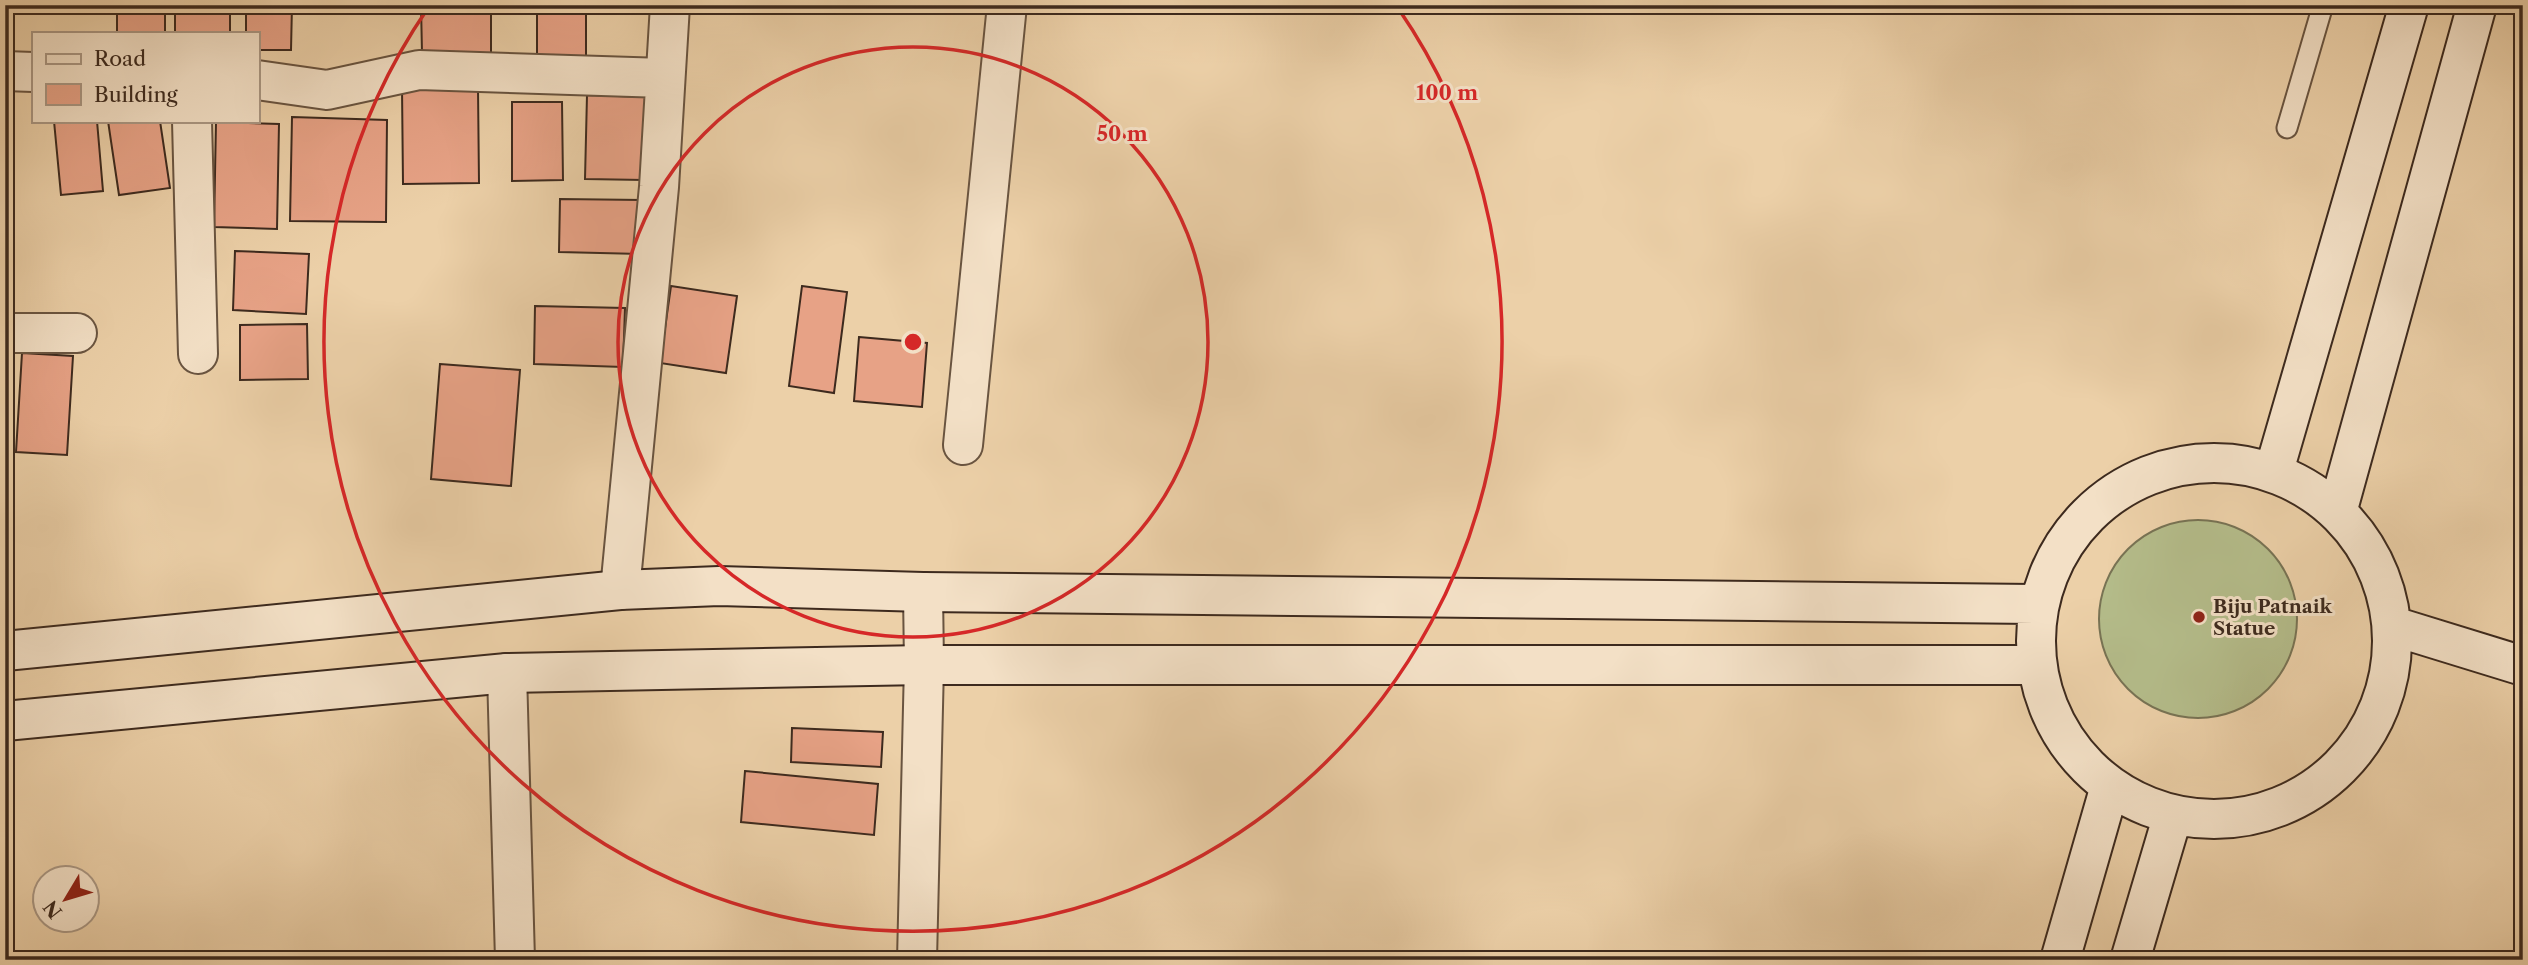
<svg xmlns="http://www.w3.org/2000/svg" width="2528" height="965" font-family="'Libre Caslon Text',serif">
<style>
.green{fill:#b4bc8a;stroke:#787354;stroke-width:2}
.building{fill:#e7a286;stroke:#3d2a1e;stroke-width:2}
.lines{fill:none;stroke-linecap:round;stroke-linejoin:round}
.lane-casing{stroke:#695440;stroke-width:23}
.street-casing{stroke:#695440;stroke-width:42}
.secondary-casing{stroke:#3d2a1e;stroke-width:42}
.lane{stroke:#f3e0c6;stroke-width:19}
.street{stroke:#f3e0c6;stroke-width:38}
.secondary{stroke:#f3e0c6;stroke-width:38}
.ring{fill:none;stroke:#d62828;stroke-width:3.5}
.poi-dot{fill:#8f2418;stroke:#f3e0c6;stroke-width:2.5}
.labels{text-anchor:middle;stroke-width:6;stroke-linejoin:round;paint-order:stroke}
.poi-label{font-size:19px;font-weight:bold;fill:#3d2a1e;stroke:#f3e0c6;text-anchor:start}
.centre{fill:#d62828;stroke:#f3e0c6;stroke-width:3.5}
.ring-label{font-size:21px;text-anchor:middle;font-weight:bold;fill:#d62828;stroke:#f3e0c6;stroke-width:6;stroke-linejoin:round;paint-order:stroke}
</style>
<rect width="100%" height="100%" fill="#ecd0a8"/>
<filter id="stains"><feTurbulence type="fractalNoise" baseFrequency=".00286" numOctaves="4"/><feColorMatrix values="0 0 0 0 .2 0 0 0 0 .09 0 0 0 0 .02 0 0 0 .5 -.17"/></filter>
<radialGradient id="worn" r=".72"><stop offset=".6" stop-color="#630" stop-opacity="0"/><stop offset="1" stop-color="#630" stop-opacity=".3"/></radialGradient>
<path class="green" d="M2099 619a99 99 0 1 1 198 0a99 99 0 1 1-198 0Z"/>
<path class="building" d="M117,5H165V33H117Z
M175,5H230V33H175Z
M246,5H292L291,50H257V33H246Z
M421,5H491V54L422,53Z
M537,5H586V69L537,70Z
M402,88H478L479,183L403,184Z
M587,95L647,97L644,180L585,179Z
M512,102H562L563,180L512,181Z
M292,117L387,120L386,222L290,221Z
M54,121H97L103,191L61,195Z
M108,121H160L170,188L119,195Z
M216,122L279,124L277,229L214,227Z
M560,199L642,200L641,254L559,252Z
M235,251L309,254L306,314L233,310Z
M671,286L737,296L726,373L660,363Z
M802,286L847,292L834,393L789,386Z
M535,306L625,308L623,367L534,364Z
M307,324L308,379L240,380V325Z
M859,337L927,343L922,407L854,401Z
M5,349H12L6,452H5Z
M22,353L73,356L67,455L16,452Z
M440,364L520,370L511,486L431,479Z
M792,728L883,732L881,767L791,762Z
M745,771L878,784L874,835L741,822Z"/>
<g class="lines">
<g class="lane-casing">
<path id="lane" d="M2287,128L2323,5"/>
</g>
<g class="street-casing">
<path id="street" d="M5,71L33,72
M257,80L327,90L419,70L664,78
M192,121L198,354
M5,333H77
M963,445L1007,5
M620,590L659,187L670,5
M507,673L515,960
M917,960L924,665L923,592"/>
</g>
<g class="secondary-casing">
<path id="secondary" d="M2036 641a178 178 0 1 1 356 0a178 178 0 1 1-356 0Z
M2274,471L2409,5
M2338,509L2477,5
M2393,626L2523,666
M5,651L620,590L719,586L923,592L2038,604
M5,721L507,673L924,665H2036
M2060,960L2110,786
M2130,960L2172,818"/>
</g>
<use href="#lane" class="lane"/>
<use href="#street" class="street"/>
<use href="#secondary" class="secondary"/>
</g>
<g class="ring">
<circle cx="913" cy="342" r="295"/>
<path d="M1398 8A589 589 0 1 1 428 8"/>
</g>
<circle class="poi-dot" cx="2199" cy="617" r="7"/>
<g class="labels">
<g class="poi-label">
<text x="2213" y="613">Biju Patnaik<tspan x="2213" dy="22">Statue</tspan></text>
</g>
</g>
<circle cx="913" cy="342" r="10" class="centre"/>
<g class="ring-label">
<text x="1447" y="100">100 m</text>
<text x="1122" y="141">50 m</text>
</g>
<rect width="2528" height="965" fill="none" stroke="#ecd0a8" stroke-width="28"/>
<rect x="7" y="7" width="2514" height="951" fill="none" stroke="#3d2a1e" stroke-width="3.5"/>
<rect x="14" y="14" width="2500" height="937" fill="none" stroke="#3d2a1e" stroke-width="2"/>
<rect x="32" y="32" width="228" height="91" fill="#f3e0c6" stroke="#aa9783" stroke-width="2"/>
<rect x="46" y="54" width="35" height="10" fill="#f3e0c6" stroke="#aa9783" stroke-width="2"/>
<text x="94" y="66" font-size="21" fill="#3d2a1e">Road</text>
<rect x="46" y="84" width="35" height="21" fill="#e7a286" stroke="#aa9783" stroke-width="2"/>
<text x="94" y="102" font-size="21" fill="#3d2a1e">Building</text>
<g transform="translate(66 899) rotate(232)"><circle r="33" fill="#f3e0c6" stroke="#aa9783" stroke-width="2"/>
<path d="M0-5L12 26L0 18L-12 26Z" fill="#8f2418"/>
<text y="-10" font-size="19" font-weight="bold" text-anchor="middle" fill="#3d2a1e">N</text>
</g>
<rect width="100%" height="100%" filter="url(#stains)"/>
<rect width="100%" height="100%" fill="url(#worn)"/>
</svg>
